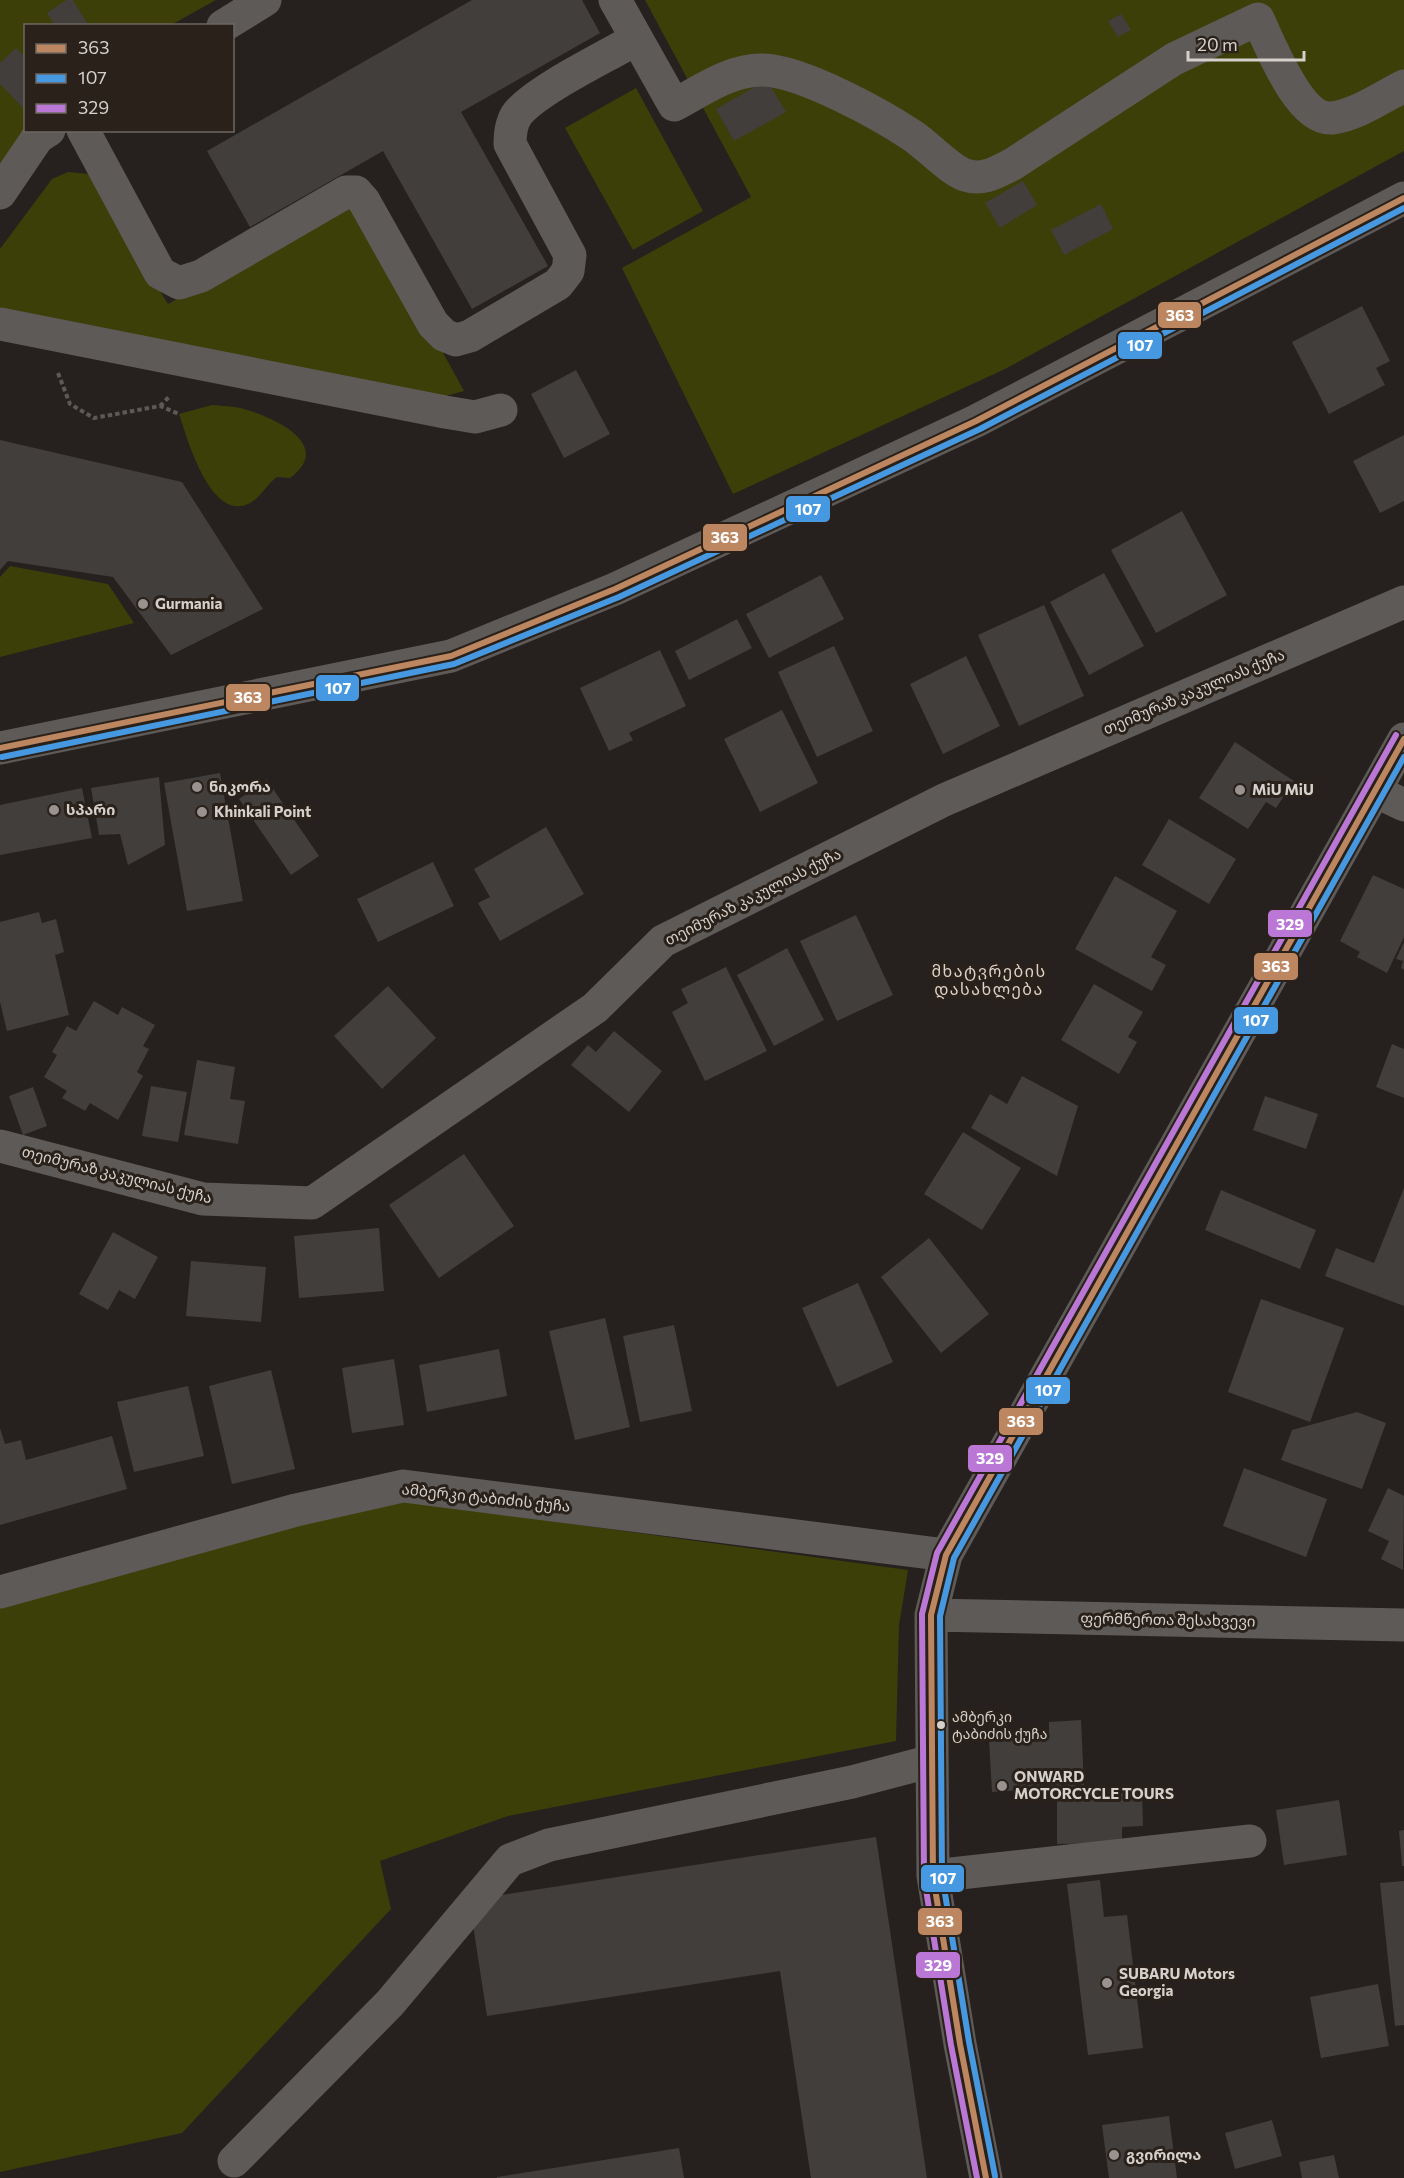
<svg xmlns="http://www.w3.org/2000/svg" width="1404" height="2178" font-family="Commissioner,'Noto Sans Georgian',sans-serif">
<style>
.green{fill:#3c3f08}
.building{fill:#423e3b}
.lines{fill:none;stroke-linecap:round;stroke-linejoin:round}
.path{stroke:#5d5957;stroke-width:4;stroke-dasharray:4.5 3;stroke-linecap:butt}
.minor{stroke:#5d5a58;stroke-width:33}
.bus-1-casing{stroke:#29211a;stroke-width:10}
.bus-2-casing{stroke:#29211a;stroke-width:10}
.bus-3-casing{stroke:#29211a;stroke-width:10}
.bus-1{stroke:#bb8660;stroke-width:6}
.bus-2{stroke:#4699e1;stroke-width:6}
.bus-3{stroke:#ba77d6;stroke-width:6}
.poi-dot{fill:#98938e;stroke:#29211a;stroke-width:2}
.bus-dot{fill:#d5d0cb;stroke:#29211a;stroke-width:2}
.labels{text-anchor:middle;stroke-width:6;stroke-linejoin:round;paint-order:stroke}
.bus-label{font-size:14px;fill:#d5d0cb;stroke:#29211a;text-anchor:start}
.poi-label{font-size:15px;font-weight:bold;fill:#d5d0cb;stroke:#29211a;text-anchor:start}
.street-label{font-size:15px;fill:#d5d0cb;stroke:#29211a}
.neighbourhood-label{font-size:16px;letter-spacing:1.5px;fill:#ddd3c9;stroke:#29211a}
.line-badge{stroke:#29211a;stroke-width:2}
.badge-label{font-size:16px;text-anchor:middle;font-weight:bold;fill:#fff}
</style>
<rect width="100%" height="100%" fill="#26211e"/>
<path class="green" d="M0,0H216L171,25L26,26V130L0,166Z
M645,0H1404V151L1005,369L733,494L622,268L751,197Z
M636,88L703,211L633,250L565,128Z
M68,172L89,174L168,304L357,196L464,391L442,397L0,310V249L52,179Z
M212,405C222,406 234,406 244,409C276,418 334,445 290,478L277,477C267,484 260,498 250,503C211,524 187,438 179,414Z
M10,566L108,584L134,623L0,657V577Z
M405,1501L908,1570L899,1625L896,1741L508,1816L380,1861L391,1909L182,2133L0,2172V1601L296,1524Z"/>
<path class="building" d="M66,0H73L89,26H55L47,13Z
M472,0H582L600,33L461,112L548,266L472,309L383,151L250,227L207,151Z
M1121,14L1131,30L1118,37L1108,21Z
M16,48L26,58V111L0,84V63Z
M767,80L786,112L734,141L716,109Z
M1023,181L1037,205L1000,228L985,203Z
M1101,204L1113,229L1064,255L1051,230Z
M1362,306L1390,361L1376,368L1385,385L1329,414L1292,342Z
M576,370L610,434L564,458L531,394Z
M1404,435V501L1380,513L1353,461Z
M0,440L182,482L263,609L171,655L113,577L8,561L0,570Z
M1182,511L1227,595L1156,633L1111,550Z
M1104,573L1144,646L1089,675L1050,602Z
M821,575L844,619L769,658L746,614Z
M1044,605L1084,696L1019,726L978,635Z
M737,619L752,648L689,680L675,651Z
M834,646L873,731L817,757L778,672Z
M660,650L686,706L629,733L633,740L609,751L580,688Z
M966,656L1000,726L943,754L910,684Z
M782,710L818,783L760,812L724,739Z
M1235,742L1294,781L1276,808L1266,802L1248,829L1199,798Z
M220,773L243,901L187,911L164,783Z
M159,777L165,845L128,865L120,834L99,835L91,788Z
M267,780L319,856L291,875L239,799Z
M82,788L92,838L0,855V805Z
M1169,819L1236,859L1209,904L1142,865Z
M546,827L584,894L500,941L478,903L490,897L474,869Z
M433,862L454,906L378,942L357,899Z
M1373,875L1404,889V937L1387,973L1357,957L1360,952L1340,941Z
M1115,876L1177,911L1151,957L1166,965L1152,991L1075,949Z
M39,912L42,923L56,919L64,952L55,955L69,1015L7,1031L0,1002V922Z
M856,915L893,995L837,1021L800,941Z
M1404,942V970L1401,968L1403,961L1396,959Z
M787,948L824,1020L774,1046L737,975Z
M726,967L767,1051L705,1081L672,1012L688,1003L681,989Z
M1094,984L1143,1012L1128,1037L1137,1042L1119,1074L1061,1040Z
M388,986L436,1038L382,1089L334,1036Z
M94,1001L118,1015L122,1007L155,1025L143,1046L149,1049L137,1072L143,1076L118,1120L90,1103L85,1111L62,1098L67,1091L44,1077L57,1055L52,1052L67,1026L76,1031Z
M614,1031L662,1071L629,1112L571,1065L588,1045L596,1052Z
M1392,1044L1404,1049V1098L1376,1087Z
M197,1060L235,1067L230,1099L245,1101L238,1144L184,1135Z
M1022,1076L1078,1106L1057,1176L971,1128L990,1094L1007,1104Z
M151,1086L187,1092L178,1142L142,1136Z
M33,1087L47,1126L23,1135L9,1096Z
M1265,1096L1318,1114L1306,1149L1253,1130Z
M963,1132L1021,1168L982,1230L924,1194Z
M464,1154L514,1226L439,1278L389,1205Z
M1404,1188V1306L1325,1276L1336,1248L1374,1263Z
M1221,1190L1316,1230L1300,1269L1205,1230Z
M379,1228L384,1291L299,1298L294,1236Z
M113,1232L158,1257L135,1299L119,1290L108,1310L79,1294Z
M929,1238L989,1314L941,1353L881,1277Z
M191,1261L266,1267L261,1322L186,1316Z
M858,1283L893,1362L837,1387L802,1308Z
M1261,1299L1344,1328L1310,1422L1228,1392Z
M605,1318L630,1427L575,1440L549,1331Z
M674,1325L692,1411L640,1422L623,1336Z
M499,1349L507,1396L427,1412L419,1365Z
M394,1359L404,1425L352,1433L342,1368Z
M271,1370L295,1469L232,1484L209,1386Z
M188,1386L204,1456L134,1472L117,1402Z
M1357,1412L1386,1423L1362,1489L1281,1460L1292,1430Z
M0,1428L5,1444L21,1440L26,1460L112,1436L127,1489L0,1525Z
M1244,1468L1327,1499L1306,1557L1223,1526Z
M1388,1488L1404,1496L1403,1570L1381,1559L1389,1541L1368,1531Z
M1081,1720L1084,1786L992,1792L989,1739L1049,1735V1722Z
M1142,1790L1143,1826L1122,1827V1843L1057,1844V1791Z
M1339,1800L1347,1855L1284,1865L1276,1810Z
M1404,1830V1866H1402L1399,1831Z
M876,1837L927,2178H811L780,1971L487,2016L473,1925L495,1896Z
M1100,1880L1104,1917L1127,1915L1143,2048L1088,2055L1067,1884Z
M1404,1881V2025L1395,2026L1380,1883Z
M1378,1984L1389,2046L1321,2058L1310,1997Z
M1169,2116L1177,2178H1109L1102,2125Z
M1272,2120L1282,2156L1235,2169L1225,2133Z
M679,2148L684,2178H497V2177Z
M1334,2155L1339,2178H1302L1299,2162Z"/>
<g class="lines">
<path class="path" d="M58,373L70,404L94,418L160,406L179,414
M160,406L170,396"/>
<path class="minor" d="M615,0L674,105C701,91 731,69 763,70C802,71 880,114 913,136C929,147 949,169 965,175C983,181 997,172 1013,164L1174,59L1258,19C1270,44 1299,121 1332,118C1357,115 1382,97 1404,86
M223,26L265,0
M83,130L160,273L179,283L201,276L346,192H356L364,201L433,324L444,335L456,340L470,336L558,284L568,271L570,255L510,144C510,133 511,122 518,113C540,88 606,57 636,39
M0,193L38,137L49,130
M0,324L445,412L475,417L501,410
M0,748L451,656L615,589L976,421L1404,198
M1375,791L1404,805
M0,1146L203,1199L312,1203L595,1008L663,941L944,800L1404,602
M0,1592L296,1510L403,1486L946,1555
M931,1615L1404,1625
M933,1876L1250,1841
M234,2161L390,2003L510,1860L549,1845L852,1782L932,1761
M986,2178L960,2044L933,1876L931,1615L946,1555L1404,739"/>
<g class="bus-1-casing">
<path id="bus-1" d="M0,748L451,656L615,589L976,421L1404,198
M986,2178L960,2044L933,1876L931,1615L946,1555L1404,739"/>
</g>
<g class="bus-2-casing">
<path id="bus-2" d="M2,757L454,664L619,597L980,429L1404,208
M995,2176L969,2042L942,1875L940,1616L954,1558L1404,757"/>
</g>
<g class="bus-3-casing">
<path id="bus-3" d="M977,2178L951,2045L924,1877L922,1614L937,1553L1396,735"/>
</g>
<use href="#bus-1" class="bus-1"/>
<use href="#bus-2" class="bus-2"/>
<use href="#bus-3" class="bus-3"/>
</g>
<g class="poi-dot">
<circle cx="143" cy="604" r="6"/>
<circle cx="197" cy="787" r="6"/>
<circle cx="1240" cy="790" r="6"/>
<circle cx="54" cy="810" r="6"/>
<circle cx="202" cy="812" r="6"/>
<circle cx="1002" cy="1786" r="6"/>
<circle cx="1107" cy="1983" r="6"/>
<circle cx="1114" cy="2155" r="6"/>
</g>
<circle class="bus-dot" cx="941" cy="1725" r="5"/>
<g class="labels">
<g class="bus-label">
<text x="952" y="1722">ამბერკი<tspan x="952" dy="17">ტაბიძის ქუჩა</tspan></text>
</g>
<g class="poi-label">
<text x="155" y="609">Gurmania</text>
<text x="209" y="792">ნიკორა</text>
<text x="1252" y="795">MiU MiU</text>
<text x="66" y="815">სპარი</text>
<text x="214" y="817">Khinkali Point</text>
<text x="1014" y="1782">ONWARD<tspan x="1014" dy="17">MOTORCYCLE TOURS</tspan></text>
<text x="1119" y="1979">SUBARU Motors<tspan x="1119" dy="17">Georgia</tspan></text>
<text x="1126" y="2160">გვირილა</text>
</g>
<g class="street-label">
<text transform="translate(1194 692) rotate(-23)" y="5">თეიმურაზ კაკულიას ქუჩა</text>
<text transform="translate(753 897) rotate(-27)" y="5">თეიმურაზ კაკულიას ქუჩა</text>
<text transform="translate(117 1175) rotate(14)" y="5">თეიმურაზ კაკულიას ქუჩა</text>
<text transform="translate(486 1498) rotate(6)" y="5">ამბერკი ტაბიძის ქუჩა</text>
<text transform="translate(1168 1620) rotate(1)" y="5">ფერმწერთა შესახვევი</text>
</g>
<g class="neighbourhood-label">
<text x="989" y="977">მხატვრების<tspan x="989" dy="18">დასახლება</tspan></text>
</g>
</g>
<g class="line-badge">
<rect x="1157" y="301" width="45" height="28" rx="6" fill="#bb8660"/>
<rect x="1117" y="331" width="46" height="29" rx="6" fill="#4699e1"/>
<rect x="785" y="495" width="46" height="28" rx="6" fill="#4699e1"/>
<rect x="702" y="523" width="46" height="29" rx="6" fill="#bb8660"/>
<rect x="315" y="674" width="45" height="28" rx="6" fill="#4699e1"/>
<rect x="225" y="683" width="46" height="29" rx="6" fill="#bb8660"/>
<rect x="1267" y="909" width="46" height="29" rx="6" fill="#ba77d6"/>
<rect x="1253" y="952" width="46" height="29" rx="6" fill="#bb8660"/>
<rect x="1233" y="1006" width="46" height="29" rx="6" fill="#4699e1"/>
<rect x="1025" y="1376" width="46" height="29" rx="6" fill="#4699e1"/>
<rect x="998" y="1407" width="46" height="29" rx="6" fill="#bb8660"/>
<rect x="967" y="1444" width="46" height="29" rx="6" fill="#ba77d6"/>
<rect x="920" y="1864" width="45" height="29" rx="6" fill="#4699e1"/>
<rect x="917" y="1907" width="46" height="29" rx="6" fill="#bb8660"/>
<rect x="915" y="1951" width="46" height="28" rx="6" fill="#ba77d6"/>
</g>
<g class="badge-label">
<text x="1180" y="321">363</text>
<text x="1140" y="351">107</text>
<text x="808" y="515">107</text>
<text x="725" y="543">363</text>
<text x="338" y="694">107</text>
<text x="248" y="703">363</text>
<text x="1290" y="930">329</text>
<text x="1276" y="972">363</text>
<text x="1256" y="1026">107</text>
<text x="1048" y="1396">107</text>
<text x="1021" y="1427">363</text>
<text x="990" y="1464">329</text>
<text x="943" y="1884">107</text>
<text x="940" y="1927">363</text>
<text x="938" y="1971">329</text>
</g>
<rect x="24" y="24" width="210" height="108" fill="#29211a" stroke="#6e6761" stroke-width="1.5"/>
<rect x="36" y="44" width="30" height="9" fill="#bb8660" stroke="#6e6761" stroke-width="1.5"/>
<text x="78" y="54" font-size="18" fill="#d5d0cb">363</text>
<rect x="36" y="74" width="30" height="9" fill="#4699e1" stroke="#6e6761" stroke-width="1.5"/>
<text x="78" y="84" font-size="18" fill="#d5d0cb">107</text>
<rect x="36" y="104" width="30" height="9" fill="#ba77d6" stroke="#6e6761" stroke-width="1.5"/>
<text x="78" y="114" font-size="18" fill="#d5d0cb">329</text>
<path d="M1188 51v9h116v-9" fill="none" stroke="#d5d0cb" stroke-width="3"/>
<text x="1197" y="51" font-size="18" fill="#d5d0cb" stroke="#29211a" stroke-width="4.5" paint-order="stroke">20 m</text>
</svg>
